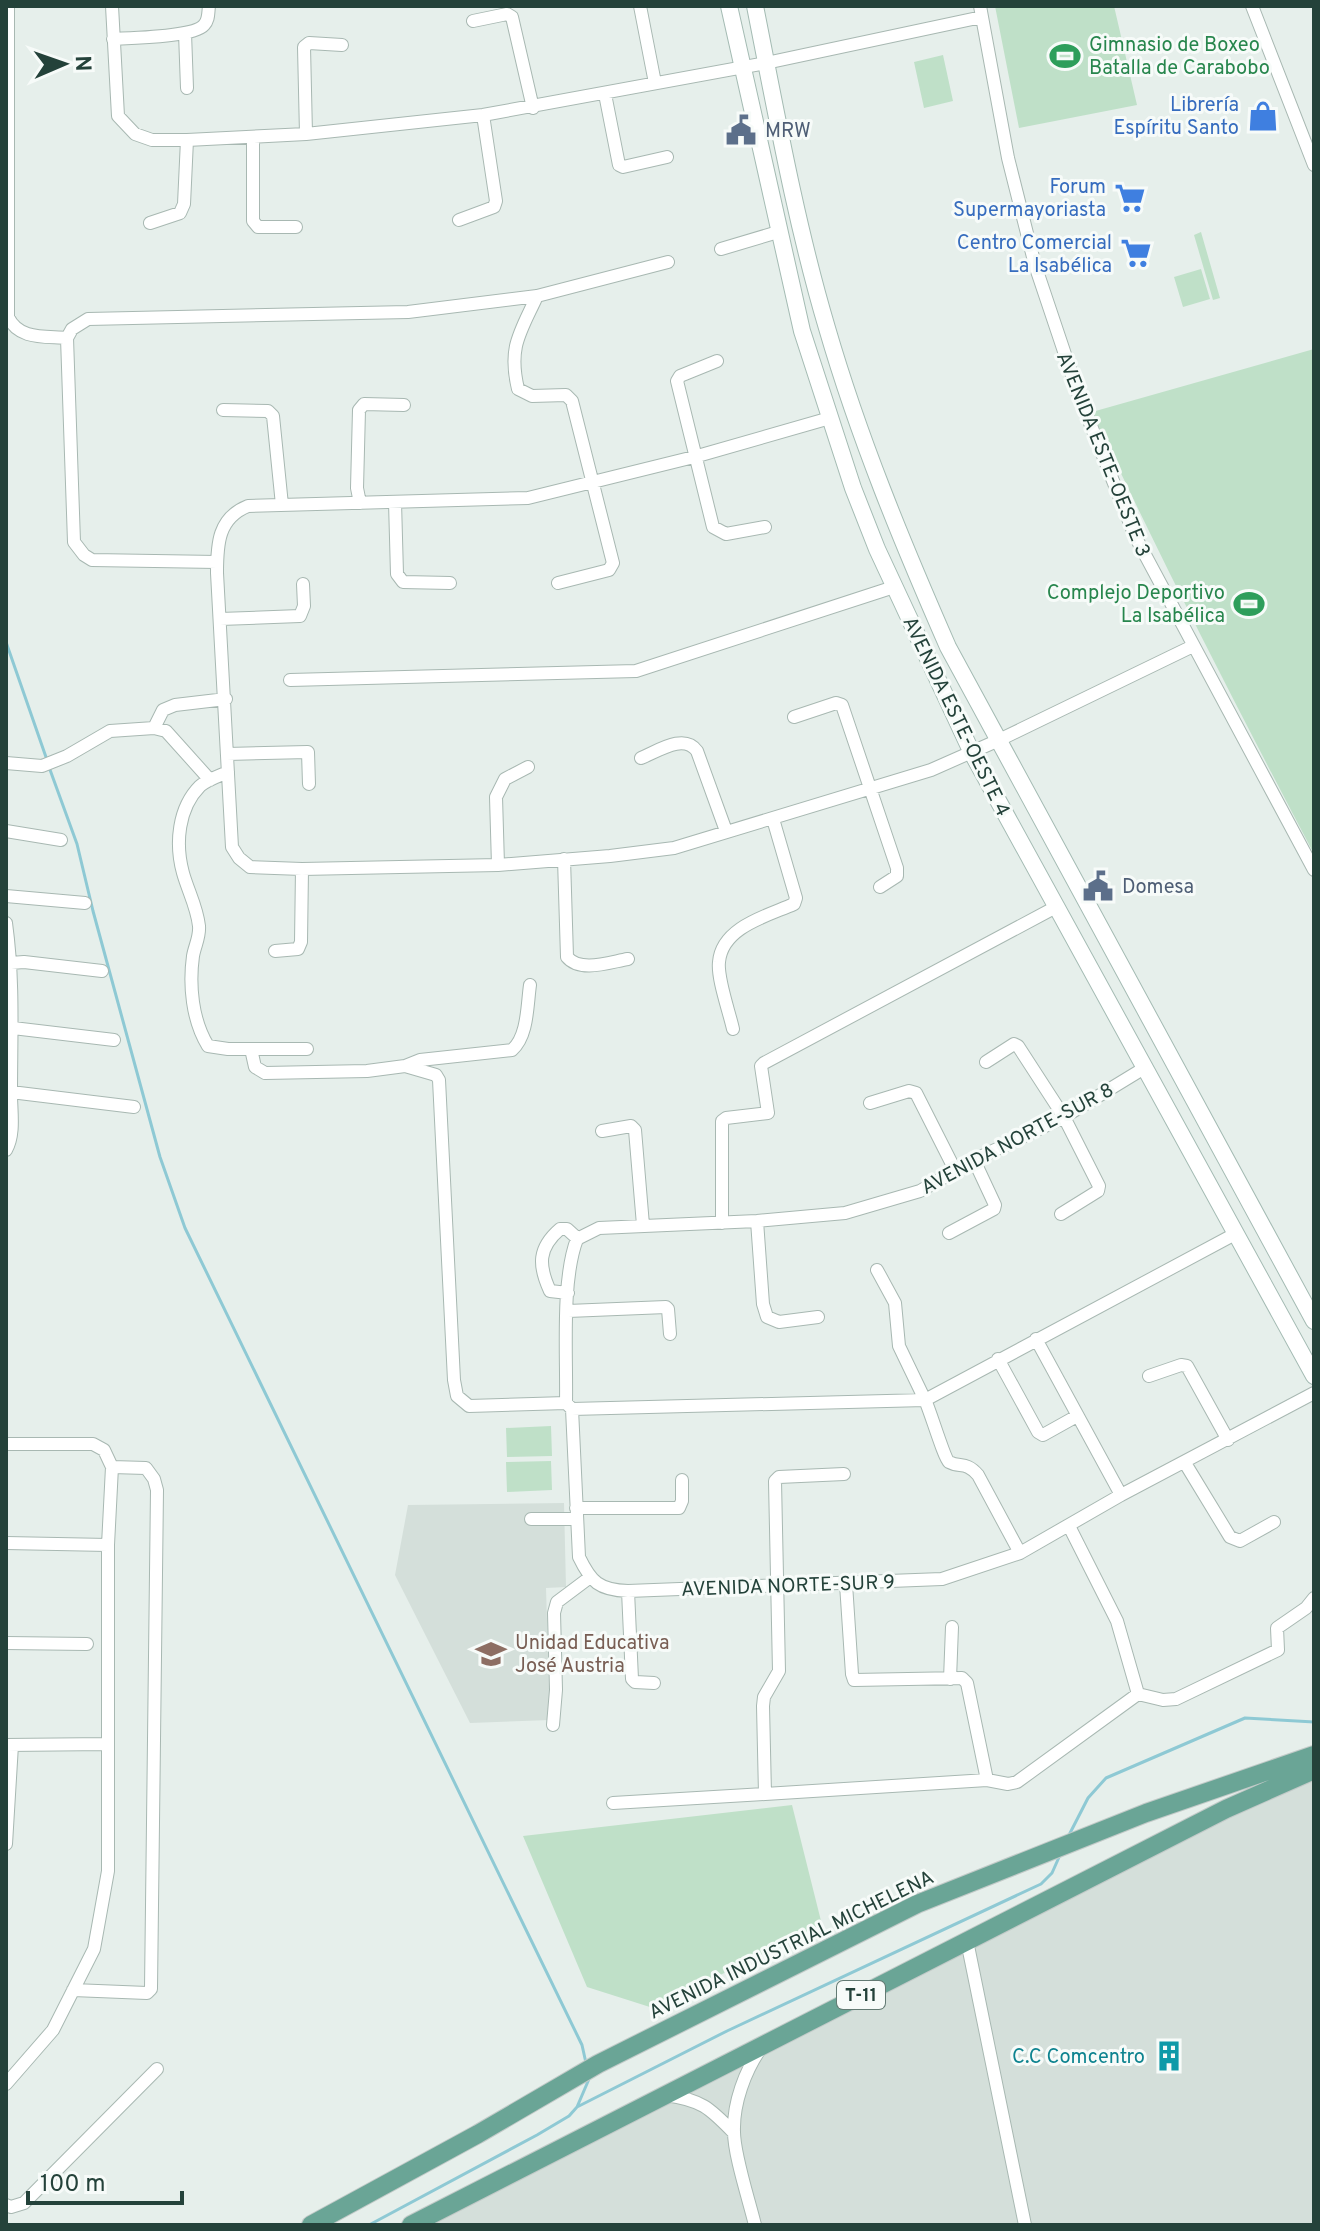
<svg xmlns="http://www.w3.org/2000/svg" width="1320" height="2231" font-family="Overpass,sans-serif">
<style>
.built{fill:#d4dfda}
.green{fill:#bfe0c8}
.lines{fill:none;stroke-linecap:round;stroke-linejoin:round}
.stream{stroke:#8ec9d4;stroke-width:3}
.minor-casing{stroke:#a8b8b2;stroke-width:14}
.secondary-casing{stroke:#a4bbb3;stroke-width:18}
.primary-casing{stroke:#c2cac8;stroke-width:20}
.minor{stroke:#fff;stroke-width:12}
.secondary{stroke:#fff;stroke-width:16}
.primary{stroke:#6aa596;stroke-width:18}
.labels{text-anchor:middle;stroke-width:6;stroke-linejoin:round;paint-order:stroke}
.shield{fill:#f7fbf9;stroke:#637a73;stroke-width:2}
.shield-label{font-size:18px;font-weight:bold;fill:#24423a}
.leisure-label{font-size:20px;fill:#27864d;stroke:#f7fbf9;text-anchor:start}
.shop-label{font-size:20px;fill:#366cbe;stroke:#f7fbf9;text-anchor:end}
.service-label{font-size:20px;fill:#4e5e75;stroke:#f7fbf9;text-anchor:start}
.street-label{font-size:20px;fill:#24423a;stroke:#f7fbf9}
.education-label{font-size:20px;fill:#785e54;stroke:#f7fbf9;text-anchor:start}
.culture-label{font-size:20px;fill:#0d838f;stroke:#f7fbf9;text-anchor:end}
</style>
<rect width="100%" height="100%" fill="#e6efeb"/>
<path class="built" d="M564,1503L566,1587L546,1588L550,1720L470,1723L395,1575L408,1505Z
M1314,1771V2225H413Z"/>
<path class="green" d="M995,6H1114L1137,105L1019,128Z
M943,55L953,101L924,108L914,62Z
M1201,232L1220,298L1213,300L1194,235Z
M1201,269L1210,299L1183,307L1174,277Z
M1314,349V854C1237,708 1162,562 1092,412Z
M551,1426L552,1456L507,1457L506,1428Z
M551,1461L552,1490L507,1492L506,1462Z
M792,1805L822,1925L653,2008L587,1987L523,1836Z"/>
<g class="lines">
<path class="stream" d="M6,642L47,760
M49,767L77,844L93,911L160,1157L185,1228L582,2045L586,2063
M1068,1837L1088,1798L1106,1778L1245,1718L1314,1722
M577,2107L589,2079
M369,2225L537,2135L569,2116L577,2107L727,2031L1041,1884L1052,1873L1060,1855"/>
<g class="minor-casing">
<path id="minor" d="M8,6V317C19,340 44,336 67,338
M112,6L118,116L135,134L152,140H187L306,134L483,115L766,63L982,17
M640,6L655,83
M980,6L1008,158L1035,265L1078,393L1135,536L1314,870
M1252,6L1314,165
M473,21L507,14L512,17L533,108
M185,33L187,88
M113,39C131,38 194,37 204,25C209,20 208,13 209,6
M605,94L619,165L623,167L667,157
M306,134L304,47L309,43L342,45
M253,138V221L258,227H296
M459,220L494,207L496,201L483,115
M150,223L180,213L184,204L187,140
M721,249L778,232
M537,296C520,333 508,347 518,389L532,396L566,395L572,401L613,563L609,570L558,583
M717,361L680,376L677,381L713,527L726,534L765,527
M223,410L268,411L273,416L282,505
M830,418L694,457L528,498L248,506C218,518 217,544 217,573L232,847L239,858L250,867L302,869L498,865L610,856L674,848L931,770L999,740L1193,646
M395,502L397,574L403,582L450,583
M360,503L357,488L359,410L364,404L404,405
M217,562L92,560L84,555L74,542L67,338L72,329L88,319L408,312L537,296L668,262
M220,619L300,616L304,606L303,584
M290,680L636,671L894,587
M794,717L836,703L842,705L897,868V876L880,887
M154,728L163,710L175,705L226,699
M227,754L308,752L309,784
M641,758C658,751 684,733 697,751L726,831
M6,763L42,766L67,756L110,731L154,728L166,731L210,780
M228,772C219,776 207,780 200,786C178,808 175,844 183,873C188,891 197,907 199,926C200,937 195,945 193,956C189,985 192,1020 208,1046L228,1049H307
M6,831L61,840
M564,859L567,957C580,973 610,962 628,959
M498,865L496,797L505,779L528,767
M6,896L85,903
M6,923C14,981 11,1036 11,1094C11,1112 15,1134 6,1150
M275,951L298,949L301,942L302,869
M11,963L24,962L102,971
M13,1028L114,1040
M733,1029C729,1011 717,978 719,962C722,927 767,916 794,904L796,898L773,819
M251,1049L255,1067L265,1073L367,1071L405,1066L436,1075L439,1080L454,1380L457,1396L469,1406L566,1403
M986,1062L1014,1044L1018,1046L1064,1117L1099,1186L1098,1191L1061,1214
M405,1066L420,1060L512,1050C528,1036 527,1006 530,985
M1146,1067L1064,1117L974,1160L920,1191L845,1213L757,1221L599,1228L577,1239C561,1281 567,1356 566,1403L572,1409L579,1557C591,1582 599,1590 628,1591L942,1579L1020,1553L1121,1495L1314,1393
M11,1092L134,1107
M870,1103L909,1091L916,1093L955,1170
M602,1131L631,1126L635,1130L643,1225
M757,1221L763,1304L767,1317L779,1322L818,1317
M722,1223V1121L726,1118L768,1113L761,1066L764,1063L1056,907
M949,1233L994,1209L995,1205L974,1160
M568,1293L550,1291C538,1265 538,1248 560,1229H567L578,1239
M568,1311L666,1307L668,1309L670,1334
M1036,1339L1121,1495
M998,1359L1038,1432L1043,1435L1077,1416
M1149,1376L1181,1365L1187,1366L1228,1440
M572,1409L925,1400L899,1346L895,1303L877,1270
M6,1444H93L104,1450L112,1467L108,1545V1871L94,1949L53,2030L6,2084
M1185,1463L1230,1537L1240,1541L1274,1522
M844,1474L779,1477L775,1481L779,1671L764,1697L763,1706L765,1794L987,1780L1008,1784L1017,1782L1138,1694L1117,1621L1069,1526
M576,1508H679L682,1501V1480
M531,1519H577
M6,1543L108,1545
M1020,1553L978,1475C966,1461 960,1468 949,1462C944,1458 930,1410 925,1400L1235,1234
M846,1584L852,1674L854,1680L962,1678L967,1683L987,1780
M628,1591L632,1679L635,1682L654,1683
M6,1643L87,1644
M950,1679L952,1627
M1138,1694L1163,1700L1176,1699L1278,1650L1277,1628L1306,1608L1314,1598
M553,1725L556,1690L554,1613L557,1602L589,1578
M6,1745L108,1744
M613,1803L765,1794
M6,1844L12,1745
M967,1941L1025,2225
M73,1990L147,1993L151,1989L157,1490L154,1479L146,1468L112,1467
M666,2095C701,2100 709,2107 734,2133
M6,2205L11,2207L24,2203L157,2069
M755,2225C749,2200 734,2155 734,2132C733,2103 745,2071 761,2048"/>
</g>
<g class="secondary-casing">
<path id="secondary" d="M729,6L802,331L853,488L877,549L972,753L1314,1376
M755,6C776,112 796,224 827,328C859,438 902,542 948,647L1314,1321"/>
</g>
<g class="primary-casing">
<path id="primary" d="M311,2225L478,2134L598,2064L917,1904L1146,1813L1314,1755
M411,2225L1226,1809L1314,1770"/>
</g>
<use href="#minor" class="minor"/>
<use href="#secondary" class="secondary"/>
<use href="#primary" class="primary"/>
</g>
<defs>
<g id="stadium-bare" transform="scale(2.4)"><path d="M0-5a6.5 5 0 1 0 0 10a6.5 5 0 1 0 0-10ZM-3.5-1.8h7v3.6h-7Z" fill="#2e9e5b" stroke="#f7fbf9" stroke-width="2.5" paint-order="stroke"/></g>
<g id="shop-bare" transform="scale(2.4)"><path d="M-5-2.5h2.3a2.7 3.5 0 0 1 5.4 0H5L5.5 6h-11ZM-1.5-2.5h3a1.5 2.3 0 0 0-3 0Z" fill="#3f7fe0" stroke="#f7fbf9" stroke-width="2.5" paint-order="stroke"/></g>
<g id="civic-bare" transform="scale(2.4)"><path d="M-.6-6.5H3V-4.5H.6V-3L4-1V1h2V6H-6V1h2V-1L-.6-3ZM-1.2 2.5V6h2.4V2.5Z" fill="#5c6f8a" stroke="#f7fbf9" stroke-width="2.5" paint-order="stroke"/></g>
<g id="supermarket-bare" transform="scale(2.4)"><path d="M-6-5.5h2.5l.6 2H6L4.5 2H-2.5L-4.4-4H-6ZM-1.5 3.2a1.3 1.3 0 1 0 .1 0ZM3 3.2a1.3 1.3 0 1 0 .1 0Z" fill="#3f7fe0" stroke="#f7fbf9" stroke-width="2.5" paint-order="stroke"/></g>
<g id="school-bare" transform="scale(2.4)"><path d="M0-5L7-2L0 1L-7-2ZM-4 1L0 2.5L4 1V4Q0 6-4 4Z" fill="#8d6e63" stroke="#f7fbf9" stroke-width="2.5" paint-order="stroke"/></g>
<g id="building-bare" transform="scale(2.4)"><path d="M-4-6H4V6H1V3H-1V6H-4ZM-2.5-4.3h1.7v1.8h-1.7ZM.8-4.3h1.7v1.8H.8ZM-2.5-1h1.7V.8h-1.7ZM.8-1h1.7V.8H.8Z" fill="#0f9aa8" stroke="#f7fbf9" stroke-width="2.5" paint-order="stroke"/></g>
</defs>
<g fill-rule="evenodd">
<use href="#stadium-bare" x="1065" y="56"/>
<use href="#shop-bare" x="1263" y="116"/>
<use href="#civic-bare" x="741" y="130"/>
<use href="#supermarket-bare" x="1130" y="198"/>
<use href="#supermarket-bare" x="1136" y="253"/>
<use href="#stadium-bare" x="1249" y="604"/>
<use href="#civic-bare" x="1098" y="886"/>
<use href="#school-bare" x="491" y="1654"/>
<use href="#building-bare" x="1169" y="2056"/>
</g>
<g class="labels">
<rect class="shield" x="837" y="1981" width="48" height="28" rx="6"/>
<g class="shield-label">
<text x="861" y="2001">T-11</text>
</g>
<g class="leisure-label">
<text x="1089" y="51">Gimnasio de Boxeo<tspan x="1089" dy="23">Batalla de Carabobo</tspan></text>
<text x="1225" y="599" text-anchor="end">Complejo Deportivo<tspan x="1225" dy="23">La Isabélica</tspan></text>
</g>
<g class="shop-label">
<text x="1239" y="111">Librería<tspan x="1239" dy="23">Espíritu Santo</tspan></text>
<text x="1106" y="193">Forum<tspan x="1106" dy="23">Supermayoriasta</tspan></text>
<text x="1112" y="249">Centro Comercial<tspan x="1112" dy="23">La Isabélica</tspan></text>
</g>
<g class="service-label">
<text x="765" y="137">MRW</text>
<text x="1122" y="893">Domesa</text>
</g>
<g class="street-label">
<text transform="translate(1104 454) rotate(68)" y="7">AVENIDA ESTE-OESTE 3</text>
<text transform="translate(957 716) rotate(64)" y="7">AVENIDA ESTE-OESTE 4</text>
<text transform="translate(1017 1138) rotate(-28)" y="7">AVENIDA NORTE-SUR 8</text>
<text transform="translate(788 1585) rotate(-2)" y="7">AVENIDA NORTE-SUR 9</text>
<text transform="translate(791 1944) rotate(-26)" y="7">AVENIDA INDUSTRIAL MICHELENA</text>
</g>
<g class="education-label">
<text x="515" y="1649">Unidad Educativa<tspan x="515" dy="23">José Austria</tspan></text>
</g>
<g class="culture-label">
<text x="1145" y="2063">C.C Comcentro</text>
</g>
</g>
<rect width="1320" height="2231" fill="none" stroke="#24423a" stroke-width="16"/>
<g transform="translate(64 64) rotate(88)" stroke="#f7fbf9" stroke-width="6" paint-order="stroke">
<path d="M0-6L14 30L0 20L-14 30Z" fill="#24423a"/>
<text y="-12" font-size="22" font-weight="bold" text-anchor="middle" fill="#24423a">N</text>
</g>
<path d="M28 2191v12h154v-12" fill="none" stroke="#24423a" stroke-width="4"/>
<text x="40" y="2191" font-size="24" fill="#24423a" stroke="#f7fbf9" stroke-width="6" paint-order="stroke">100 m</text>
</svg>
